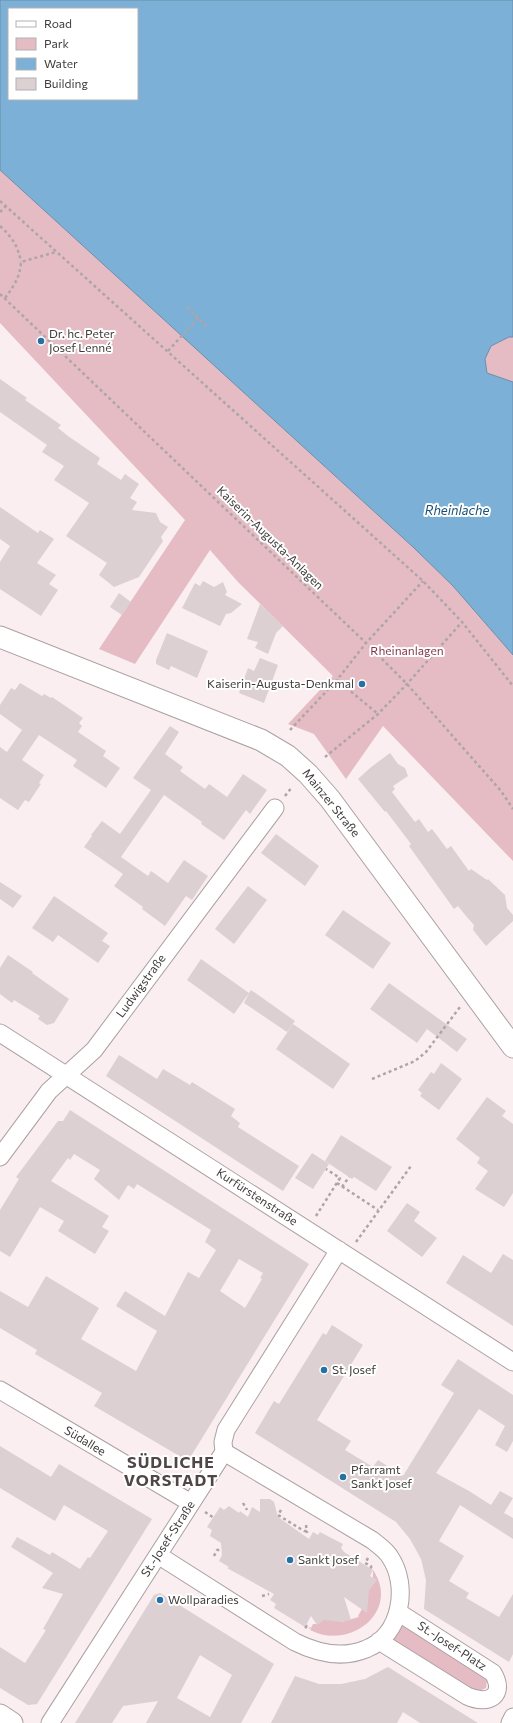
<svg xmlns="http://www.w3.org/2000/svg" width="513" height="1723" font-family="Commissioner,sans-serif">
<style>
.green{fill:#e5bcc4}
.water{fill:#7db0d7;stroke:#6b8da8;fill-rule:evenodd}
.building{fill:#dcd0d2;fill-rule:evenodd}
.lines{fill:none;stroke-linecap:round;stroke-linejoin:round}
.minor-casing{stroke:#aba1a2;stroke-width:19}
.tertiary-casing{stroke:#aba1a2;stroke-width:23}
.path{stroke:#aea5a6;stroke-width:2.5;stroke-dasharray:3 3;stroke-linecap:butt}
.minor{stroke:#fff;stroke-width:17}
.tertiary{stroke:#fff;stroke-width:21}
.poi-dot{fill:#2671a4;stroke:#fff;stroke-width:1.5}
.labels{text-anchor:middle;stroke-width:4;stroke-linejoin:round;paint-order:stroke}
.poi-label{font-size:12px;fill:#403c3c;stroke:#fff;text-anchor:start}
.street-label{font-size:12px;fill:#403c3c;stroke:#fff}
.park-label{font-size:12px;fill:#84374c;stroke:#fff}
.water-label{font-size:13px;font-style:italic;fill:#175177;stroke:#fff}
.district-label{font-size:16px;font-weight:bold;letter-spacing:1px;fill:#504648;stroke:#fff}
</style>
<rect width="100%" height="100%" fill="#faeef0"/>
<path class="green" d="M0,170L413,547L453,586L513,655V861L383,726L346,779L314,734L288,724L333,676L238,582L210,550L135,664L99,649L185,520L0,323Z
M509,337H513V382L487,373L485,359L491,346Z
M373,1570C401,1611 350,1651 310,1630L313,1624H319L317,1623L320,1619L340,1621L341,1622L359,1617L358,1616L362,1609L363,1610L368,1603L363,1587L369,1590L376,1580L373,1578Z
M405,1625L486,1677L487,1680L486,1688L477,1692L472,1689L395,1641L393,1636L399,1626Z"/>
<path class="water" d="M0,0H513V337H509L491,346L485,359L487,373L513,382V655L453,586L413,547L0,170ZM9,9H137V99H9Z"/>
<path class="building" d="M0,379L27,398L25,400L61,425L58,428L68,436L100,458L97,464L121,480L125,474L139,484L130,498L137,502L132,510L156,513L160,522L168,527L161,537L163,541L139,577L114,587L99,575L107,563L66,536L89,503L54,480L64,466L42,452L47,445L0,412Z
M0,507L38,533L40,530L54,539L37,563L56,575L49,584L58,590L41,616L0,589V562L10,546L0,539Z
M203,581L214,587L223,582L227,592L225,595L242,604L231,613L226,614L220,626L182,608L195,583L200,586Z
M119,593L131,602L122,615L110,607Z
M260,604L283,626L276,633L268,654L255,648L258,642L247,639Z
M167,633L208,651L197,678L171,666L169,670L156,664V660Z
M260,658L278,665L264,703L239,693L248,668L254,671Z
M20,683L42,696L44,694L51,698L52,697L83,718L79,723L82,726L78,732L106,751L103,756L120,768L106,788L73,766L77,760L39,735L22,760L44,775L39,783L41,784L29,802L25,800L18,810L0,798V747L7,752L22,730L0,714V705L11,688L15,690Z
M170,726L179,732L165,754L183,767L180,771L205,789L209,784L227,797L243,774L267,790L250,814L246,810L224,840L201,824L202,822L164,795L121,857L148,876L151,871L168,883L184,860L208,876L192,900L186,896L165,926L142,909L143,907L114,886L123,874L84,847L92,836L91,835L102,821L120,834L151,790L133,778Z
M390,753L398,764L405,768L408,776L393,786L395,789L392,792L415,822L419,819L428,832L432,829L447,849L451,846L469,871L471,869L487,880L488,879L505,895L507,908L513,915V921L486,946L473,930L474,925L466,916L458,906L454,909L409,846L411,844L386,811L385,812L358,779L370,768Z
M276,834L319,866L305,886L261,853Z
M0,882L22,896L13,908L0,899Z
M248,886L267,900L234,944L215,929Z
M54,896L108,933L102,941L110,946L98,963L58,935L53,942L32,928Z
M343,910L391,943L373,969L325,935Z
M8,955L33,972L32,973L69,999L54,1023L47,1025L38,1019L40,1016L14,1000L12,1003L0,994V968Z
M201,959L249,993L251,990L295,1021L287,1032L244,1003L249,993L234,1014L187,980Z
M389,983L467,1039L457,1052L427,1029L417,1043L370,1009Z
M293,1024L350,1064L333,1089L276,1049Z
M119,1055L157,1079L163,1069L190,1085L192,1082L235,1109L231,1116L240,1123L238,1127L299,1166L283,1191L106,1076Z
M441,1063L462,1079L439,1110L420,1096L422,1093L418,1090L431,1072L434,1074Z
M487,1097L506,1111L502,1116L513,1124V1193L504,1207L475,1189L488,1171L477,1163L480,1158L456,1139Z
M70,1110L309,1264L188,1461L94,1406L102,1393L35,1354L37,1350L0,1328V1291L28,1307L46,1276L99,1308L81,1339L136,1371L157,1331L116,1306L125,1291L165,1316L188,1272L199,1278L216,1250L205,1242L211,1230L137,1184L134,1189L128,1185L119,1200L94,1179L100,1170L74,1154L70,1160L68,1158L51,1181L109,1216L102,1227L109,1231L95,1254L58,1231L64,1221L40,1207L10,1257L0,1251V1210L19,1179L16,1177L58,1121H63ZM239,1259L263,1273L260,1278L262,1279L245,1308L220,1291Z
M341,1135L392,1167L376,1191L354,1177L352,1179L325,1161Z
M312,1153L329,1164L313,1189L295,1178Z
M407,1203L420,1212L414,1221L437,1238L422,1257L387,1231Z
M503,1254L513,1260V1326L446,1283L463,1255L491,1273Z
M332,1325L363,1345L317,1420L351,1441L345,1450L373,1467L378,1460L403,1476L454,1393L441,1385L458,1359L513,1395V1441L507,1452L495,1445L505,1426L479,1409L436,1473L469,1491L491,1505L500,1491L513,1498L504,1513L513,1518V1539L460,1505L439,1541L464,1556L449,1581L469,1593L466,1598L499,1617L513,1594V1654L509,1662L424,1609L426,1580L421,1559L410,1539L396,1522L255,1433L274,1401L279,1404L323,1333L326,1335Z
M0,1446L51,1477L59,1464L152,1519L37,1704L28,1705L0,1688V1647L25,1663L46,1630L43,1629L63,1594L42,1588L53,1573L11,1547L17,1537L50,1555L52,1552L80,1569L88,1557L90,1558L108,1531L64,1505L55,1521L0,1488Z
M260,1499H270L274,1502L278,1517L309,1539L313,1532L318,1535L320,1532L343,1544L341,1548L344,1552L373,1570L370,1576L377,1580L369,1590L367,1613L344,1597L351,1620L342,1622L324,1620L317,1625L311,1616L305,1627L274,1608L276,1604L270,1600L274,1594L227,1568L229,1567L219,1561L222,1555L221,1543L210,1536L212,1530L207,1527L220,1507L224,1510L229,1506L239,1513L240,1511L248,1517L252,1507L260,1512Z
M160,1593L274,1664L241,1723H146L158,1701L123,1706L112,1723H75L154,1595ZM200,1655L232,1675L210,1717L177,1698Z
M388,1667L478,1723H420L403,1712L397,1723H271L295,1676L319,1684H341L365,1679Z"/>
<g class="lines">
<g class="minor-casing">
<path id="minor" d="M0,1033L513,1362
M0,1157L49,1091L94,1050L275,808
M0,1390L191,1503
M158,1555L295,1642C317,1653 342,1659 366,1649C402,1635 409,1585 390,1557C386,1550 378,1545 372,1540L224,1452
M379,1641L467,1696C489,1706 506,1695 493,1673L398,1612
M50,1723L224,1452L223,1442L226,1430L339,1250
M510,1723L513,1717"/>
</g>
<g class="tertiary-casing">
<path id="tertiary" d="M0,637L261,740L288,756L308,774L330,799L513,1047
M0,1715L12,1723"/>
</g>
<path class="path" d="M0,201L423,581L462,622L513,686
M0,212L6,206
M0,226C12,237 18,246 21,262
M0,294L366,643L407,684L501,791L513,809
M5,298C14,286 20,277 21,262L56,252
M187,307L206,326
M168,351L198,318
M337,680L378,714
M290,730L337,680L366,643L423,581
M325,757L378,714L407,684L462,622
M285,796L292,787
M372,1079L415,1061L426,1052L460,1007
M337,1183L378,1210
M342,1187L349,1177
M316,1216L340,1178L326,1169
M356,1242L411,1166
M243,1503L247,1510
M281,1510L278,1515L304,1531H307
M205,1512L214,1518
M306,1525L307,1533
M214,1556L217,1550H221
M368,1558L365,1563L371,1566V1569
M262,1596L269,1594
M305,1628L307,1626L310,1628"/>
<use href="#minor" class="minor"/>
<use href="#tertiary" class="tertiary"/>
</g>
<g class="poi-dot">
<circle cx="41" cy="341" r="4"/>
<circle cx="362" cy="684" r="4"/>
<circle cx="324" cy="1370" r="4"/>
<circle cx="343" cy="1477" r="4"/>
<circle cx="290" cy="1560" r="4"/>
<circle cx="160" cy="1600" r="4"/>
</g>
<g class="labels">
<g class="poi-label">
<text x="49" y="338">Dr. hc. Peter<tspan x="49" dy="14">Josef Lenné</tspan></text>
<text x="354" y="688" text-anchor="end">Kaiserin-Augusta-Denkmal</text>
<text x="332" y="1374">St. Josef</text>
<text x="351" y="1474">Pfarramt<tspan x="351" dy="14">Sankt Josef</tspan></text>
<text x="298" y="1564">Sankt Josef</text>
<text x="168" y="1604">Wollparadies</text>
</g>
<g class="street-label">
<text transform="translate(270 538) rotate(44)" y="4">Kaiserin-Augusta-Anlagen</text>
<text transform="translate(331 803) rotate(51)" y="4">Mainzer Straße</text>
<text transform="translate(141 986) rotate(-54)" y="4">Ludwigstraße</text>
<text transform="translate(257 1197) rotate(33)" y="4">Kurfürstenstraße</text>
<text transform="translate(85 1441) rotate(31)" y="4">Südallee</text>
<text transform="translate(168 1539) rotate(-57)" y="4">St.-Josef-Straße</text>
<text transform="translate(452 1646) rotate(33)" y="4">St.-Josef-Platz</text>
</g>
<g class="park-label">
<text x="407" y="655">Rheinanlagen</text>
</g>
<g class="water-label">
<text x="457" y="515">Rheinlache</text>
</g>
<g class="district-label">
<text x="171" y="1468">SÜDLICHE<tspan x="171" dy="18">VORSTADT</tspan></text>
</g>
</g>
<rect x="8" y="8" width="130" height="92" fill="#ffffff" stroke="#b3b1b1"/>
<rect x="16" y="21" width="20" height="6" fill="#ffffff" stroke="#b3b1b1"/>
<text x="44" y="28" font-size="12" fill="#403c3c">Road</text>
<rect x="16" y="38" width="20" height="12" fill="#e5bcc4" stroke="#b3b1b1"/>
<text x="44" y="48" font-size="12" fill="#403c3c">Park</text>
<rect x="16" y="58" width="20" height="12" fill="#7db0d7" stroke="#b3b1b1"/>
<text x="44" y="68" font-size="12" fill="#403c3c">Water</text>
<rect x="16" y="78" width="20" height="12" fill="#dcd0d2" stroke="#b3b1b1"/>
<text x="44" y="88" font-size="12" fill="#403c3c">Building</text>
</svg>
